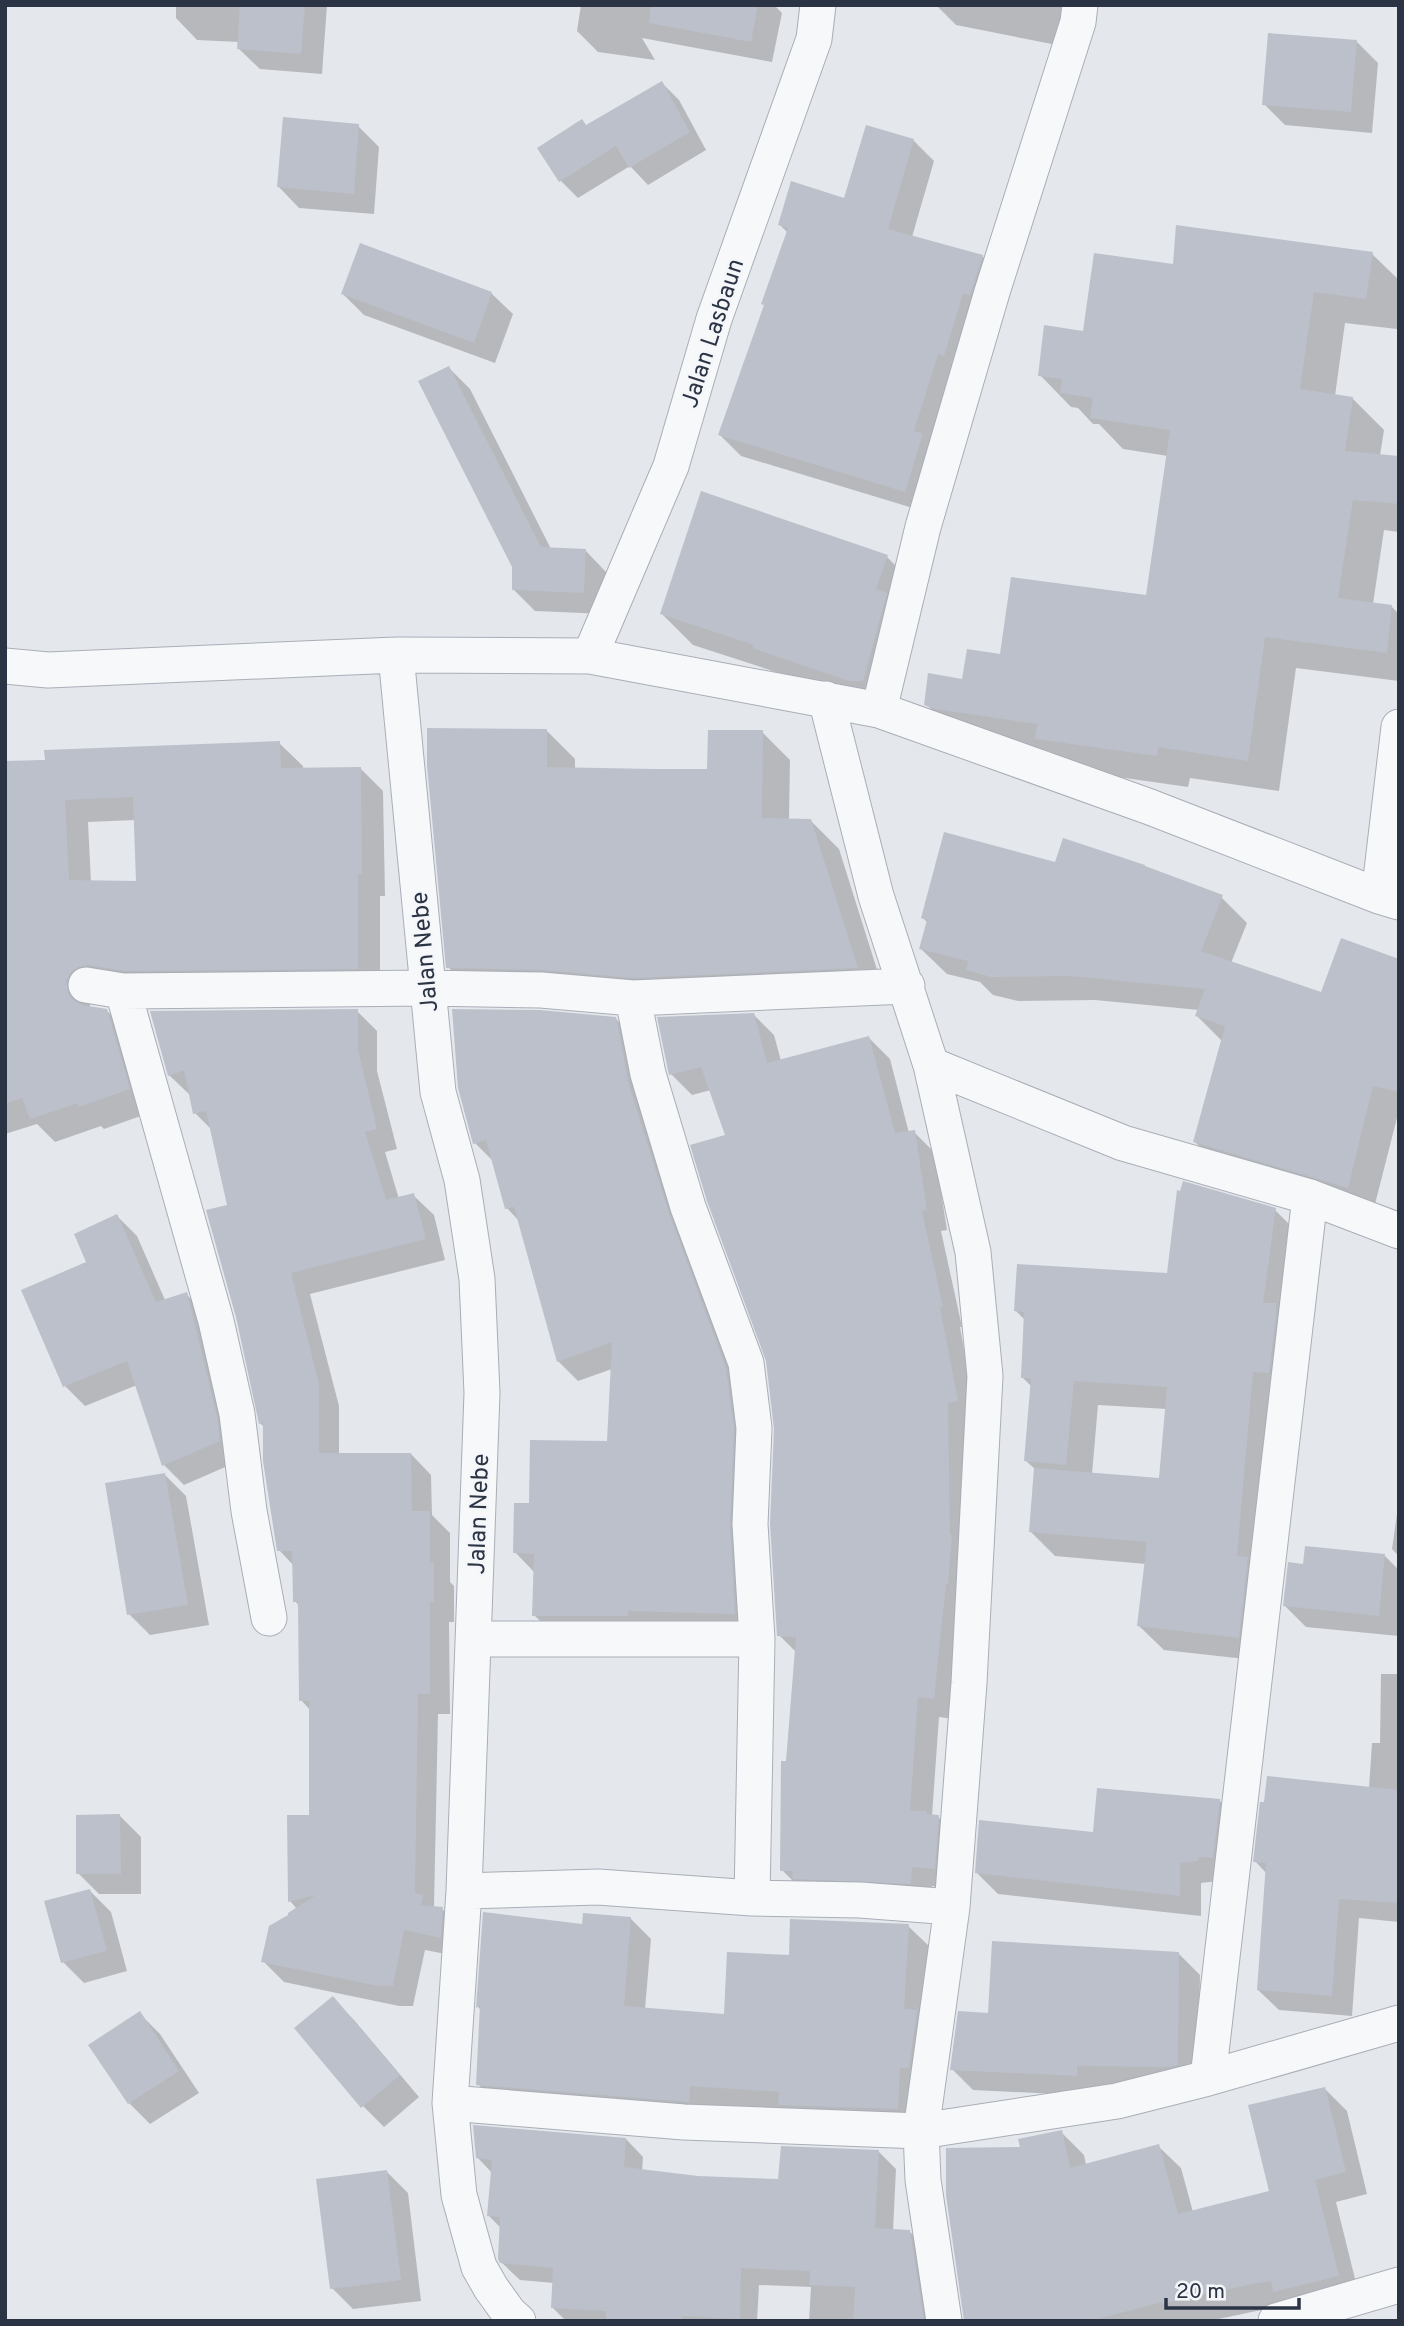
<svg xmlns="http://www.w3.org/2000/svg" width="1404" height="2326" font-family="Overpass,sans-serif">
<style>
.shadow{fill:#0003;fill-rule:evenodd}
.building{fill:#bbc0ca;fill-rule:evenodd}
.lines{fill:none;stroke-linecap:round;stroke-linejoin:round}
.street-casing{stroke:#a9aeb7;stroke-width:37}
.street{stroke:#f7f8fa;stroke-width:35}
.labels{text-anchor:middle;stroke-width:5;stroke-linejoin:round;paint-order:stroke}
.street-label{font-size:24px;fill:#2b3445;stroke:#f4f6f9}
</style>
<rect width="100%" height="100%" fill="#e4e7ec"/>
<path class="shadow" d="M174,5H327L322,74L260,69L238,48L239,42L197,40L176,18V7Z
M581,5H774L782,13L772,62L642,38L655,60L598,52L577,31Z
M936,5H1070L1062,46L956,25Z
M1357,42L1378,63L1372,133L1285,125L1264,104Z
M662,83L679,100L706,150L648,185L630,166L578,198L561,181L540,148L587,127Z
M358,126L379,147L374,214L299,208L278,186Z
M913,140L934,161L912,237L982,256L1003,277L926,512L741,456L720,435L765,306L788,233L780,225L845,200Z
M1372,254L1399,280L1397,329L1345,323L1335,396L1352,398L1384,430L1380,456L1399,458V532L1384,530L1373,604L1392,607L1399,614V681L1296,668L1279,791L1190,778L1188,787L1069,770L1051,752L968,740L958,736L926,704L1002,656L1148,597L1168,456L1123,449L1099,424H1093L1078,408L1071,407L1040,375L1085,333L1175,266Z
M491,293L513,314L495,363L364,315L343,294Z
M449,368L470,389L551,549L585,550L606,572L605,614L535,611L514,590V567Z
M887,557L918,588L894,711L785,679L779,673L693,645L662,614Z
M547,731L575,759V769L709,770L762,732L790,760L789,820L811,821L839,849L885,995H476L448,967Z
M279,743L303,766V769L360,768L383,791L385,896H380V991L94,995L89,1008L106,1010L130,1034L152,1112L104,1129L101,1126L55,1142L37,1124L5,1134V763ZM135,820L138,883L91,882L88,822Z
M1056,864L1221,897L1247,923L1231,963L1323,994L1399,961V1110L1373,1212L1221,1167L1195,1142L1223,1042L1197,1016L1199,1010L1095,1000L1018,1001L993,995L980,982L947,974L921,949L928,923L923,918Z
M357,1011L377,1031V1071L397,1149L385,1152L399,1199L413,1195L434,1215L445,1260L310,1294L339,1406V1454H411L431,1475L432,1515L450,1533V1582L454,1586V1622H449L450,1714H438L434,1908L442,1909L463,1929L461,1957L425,1950L413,2006H399L284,1982L263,1961L297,1909L290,1901L311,1817V1711L301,1700L300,1607L295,1601L294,1566L279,1550L265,1428L260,1423L229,1206L212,1130L195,1113L190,1095L169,1075Z
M754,1015L774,1035L781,1061L869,1038L890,1059L909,1133L914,1132L935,1153L947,1230L941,1231L962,1327H960L977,1422L954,1719L939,1717L932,1816L938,1817L959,1838L955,1889L932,1886L931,1904L803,1891L782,1870L797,1653L779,1635L776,1429L768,1360L727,1136L711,1090L692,1095L671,1074Z
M615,1018L636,1039L746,1389L754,1633L554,1635L534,1615L535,1573L515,1552L531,1505L609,1442L612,1369L578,1381L558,1361L519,1221L507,1208L494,1162L475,1143Z
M1275,1210L1299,1234L1263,1661L1164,1650L1139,1626L1146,1564L1055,1556L1031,1532L1036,1470L1025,1460L1032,1387L1022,1377L1025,1320L1016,1311L1168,1275ZM1098,1405L1167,1409L1161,1480L1092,1474Z
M117,1216L137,1236L165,1300L186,1294L206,1314L239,1461L184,1485L164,1465L137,1385L85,1406L65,1386L89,1263Z
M165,1475L186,1496L209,1625L150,1635L129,1614Z
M1399,1500V1556L1392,1549Z
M1385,1556L1399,1570V1636L1306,1627L1285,1606L1305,1565Z
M1381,1674H1399V1922L1359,1918L1352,2016L1279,2010L1258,1990L1267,1874L1255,1861L1369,1788L1372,1743H1380Z
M1219,1800L1240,1821L1218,1881L1201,1883V1916L998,1894L977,1873L1095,1834Z
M120,1816L141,1837V1894H99L78,1873Z
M90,1891L111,1912L127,1971L84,1983L63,1962Z
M484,1914L584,1926L630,1918L651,1939L645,2009L726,2016L790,1957L908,1926L929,1946L918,2128L498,2105L478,2084L482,2011L478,2007Z
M1179,1954L1200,1975L1198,2086L1097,2096L973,2090L952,2069L989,2014Z
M333,1999L354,2020L419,2097L384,2127L363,2106Z
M139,2013L160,2034L199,2093L150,2124L129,2103Z
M1325,2089L1347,2111L1367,2194L1336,2202L1361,2303L1285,2305L1209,2321H987L1022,2149L1061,2132L1084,2155L1086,2165L1158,2146L1181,2168L1193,2212L1271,2193Z
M626,2139L643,2157L642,2171L698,2177L779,2181L878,2151L896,2169L893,2231H909L927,2249L938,2321H809L811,2287L759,2285L757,2321H566L553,2308L554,2283L520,2280L501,2262V2228L489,2216L492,2173L477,2157Z
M387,2172L408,2193L421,2301L353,2309L332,2288Z"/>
<path class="building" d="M240,5H305L301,54L237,49Z
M651,5H758L751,42L649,23Z
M1268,33L1357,40L1351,112L1262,105Z
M662,81L690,132L629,168L616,146L559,182L537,148L582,119L586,125Z
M283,117L359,124L354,194L277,187Z
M866,125L914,139L888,229L983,255L970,295L963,294L944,356L938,354L914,431L923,434L905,492L718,435L764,305L761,304L788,228L778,225L791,181L844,198Z
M1176,225L1373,252L1366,299L1314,292L1300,389L1353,397L1345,451L1399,456V504L1353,500L1338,598L1392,605L1387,653L1265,637L1248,761L1158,747L1157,756L1035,739L1037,724L935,709L924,705L928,673L962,679L967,649L1000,654L1011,577L1146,595L1170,430L1090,418L1093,398L1060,393L1062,379L1038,376L1044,325L1083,331L1094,253L1173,264Z
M360,243L492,292L474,343L341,294Z
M449,366L541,547L586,549L584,593L512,590V567L418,381Z
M701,491L888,555L876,589L887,593L863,681H849L752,648L754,645L660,614Z
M427,728L547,729V767L654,769H707L708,730H763L762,818L811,819L858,968L633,978L543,970L446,968L427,765Z
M280,741L281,768L361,767L362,874H358V969L125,971L89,965L78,967L71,972L66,981L68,993L73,1000L82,1005L107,1009L130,1089L79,1107L78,1103L30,1119L22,1098L5,1104V761L45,760L44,750ZM133,797L136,881L69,880L65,800Z
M944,832L1055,862L1063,838L1145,865V866L1223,895L1201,951L1321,992L1341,938L1399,959V1092L1373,1086L1348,1188L1193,1142L1225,1026L1195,1016L1205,989L1069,976L991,977L966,970L968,961L919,949L927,920L921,918Z
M358,1009V1050L377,1129L365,1132L386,1200L414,1193L426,1239L291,1273L319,1384V1453H411L412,1511H430V1563H434V1602H430V1694H418L415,1893L423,1895L421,1905L443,1907L441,1938L404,1930L393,1986H378L261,1962L269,1926L288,1915V1913L316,1895L288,1902L287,1815H309V1701H299L298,1602H293L292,1551H277L263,1461V1422L259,1424L236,1317L206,1210L227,1205L206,1111L193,1114L184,1070L168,1076L150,1011Z
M452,1009L540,1010L616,1017L629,1085L669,1213L726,1368L734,1429L730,1523L735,1614L628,1611V1616H532L534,1554L513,1553L514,1503H529L530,1440L607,1441L612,1342L557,1362L514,1207L505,1209L486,1140L473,1144L458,1088Z
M754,1013L767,1063L869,1036L895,1133L915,1130L927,1210L922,1211L943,1307H940L958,1401L948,1403L950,1535H952L948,1584H946L934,1699L918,1697L910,1811H927V1814L939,1815L935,1869L912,1867L911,1884L792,1879L793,1871H780L781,1761H786L796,1637L777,1636L770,1524L774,1429L766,1361L707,1201L690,1145L725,1135L701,1067L669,1075L657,1017Z
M1183,1181L1276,1208L1263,1303H1276V1315L1269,1373L1253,1372L1237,1556L1248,1557L1239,1638L1137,1626L1147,1542L1029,1532L1034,1468L1159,1478L1167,1387L1074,1381L1066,1465L1024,1461L1031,1378H1021L1024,1312L1014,1311L1017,1264L1167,1273L1177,1190L1180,1191Z
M117,1214L156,1302L187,1292L217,1417L220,1441L162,1466L127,1361L63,1387L21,1290L86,1262L74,1234Z
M165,1473L188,1605L127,1615L105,1483Z
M1305,1546L1385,1554L1379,1616L1283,1606L1288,1562L1303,1564Z
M1267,1776L1399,1790V1903L1339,1899L1332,1996L1257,1990L1266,1863L1253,1862L1260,1802H1264Z
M1097,1788L1220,1799L1213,1858L1199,1857L1197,1861L1180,1863V1896L975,1873L979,1820L1093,1832Z
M120,1814L121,1874H76V1815Z
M90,1889L107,1951L61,1963L44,1901Z
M483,1912L582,1924L583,1913L631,1917L624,2006L724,2014L727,1952L789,1955L790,1919L909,1924L904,2009L917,2010L909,2068H900L898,2109L778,2105L779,2092L690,2086L689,2102L476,2085L480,2005L476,2008Z
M992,1941L1179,1952L1178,2065L1169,2067L1077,2066V2076L950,2070L958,2011L988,2013Z
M333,1996L400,2075L361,2108L294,2028Z
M140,2011L179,2071L128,2104L88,2045Z
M1325,2087L1346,2172L1315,2180L1339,2276L1273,2292L1271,2281L1252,2284L1162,2304V2302L1090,2321H964L946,2195V2148L1020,2147L1018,2139L1062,2130L1070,2168L1159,2144L1178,2214L1269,2191L1248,2105Z
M473,2125L626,2138L624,2167L698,2176L778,2179L781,2146L879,2150L875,2228L910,2230L924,2321H853L855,2287L809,2285L810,2271L741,2268L740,2319L682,2316V2321H606V2311L551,2308L553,2268L500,2263L498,2259L500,2217L487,2216L492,2160L476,2158Z
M387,2170L401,2280L330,2289L316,2179Z"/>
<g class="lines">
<g class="street-casing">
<path id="street" d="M396,655L438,1092L462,1180L477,1279L482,1393L464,1891L598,1887L752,1898L860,1900L952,1907
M590,656L671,466L714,319L814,39L818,5
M5,666L48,670L396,655L590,656L879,710L1150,807L1379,896L1399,902
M826,699L876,896L931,1065L973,1252L985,1376L969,1683L952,1907L921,2131L923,2180L944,2321
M879,710L923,527L992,292L1078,22L1080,5
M1379,896L1399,727
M86,985L123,991L427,988L541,990L633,998L907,986
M123,991L216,1321L237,1414L249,1511L269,1618
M633,998L648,1074L688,1207L746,1363L754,1428L750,1524L757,1639L752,1898
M931,1065L1123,1143L1310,1197L1399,1231
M474,1639H757
M464,1891L450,2103L459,2195L479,2267L491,2288L509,2313L518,2321
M1208,2078L1310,1197
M450,2103L684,2122L921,2131L1117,2101L1208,2078L1399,2023
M1276,2321L1399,2285"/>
</g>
<use href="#street" class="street"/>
</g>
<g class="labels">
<g class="street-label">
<text transform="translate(712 333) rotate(-72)" y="8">Jalan Lasbaun</text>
<text transform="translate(424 952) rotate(-95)" y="8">Jalan Nebe</text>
<text transform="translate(478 1514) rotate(-88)" y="8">Jalan Nebe</text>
</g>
</g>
<rect width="1404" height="2326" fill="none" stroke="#2b3445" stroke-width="14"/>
<path d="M1166 2298v10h133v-10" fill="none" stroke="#2b3445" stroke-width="3.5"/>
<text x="1176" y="2298" font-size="21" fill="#2b3445" stroke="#f4f6f9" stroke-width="5" paint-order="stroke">20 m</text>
</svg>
